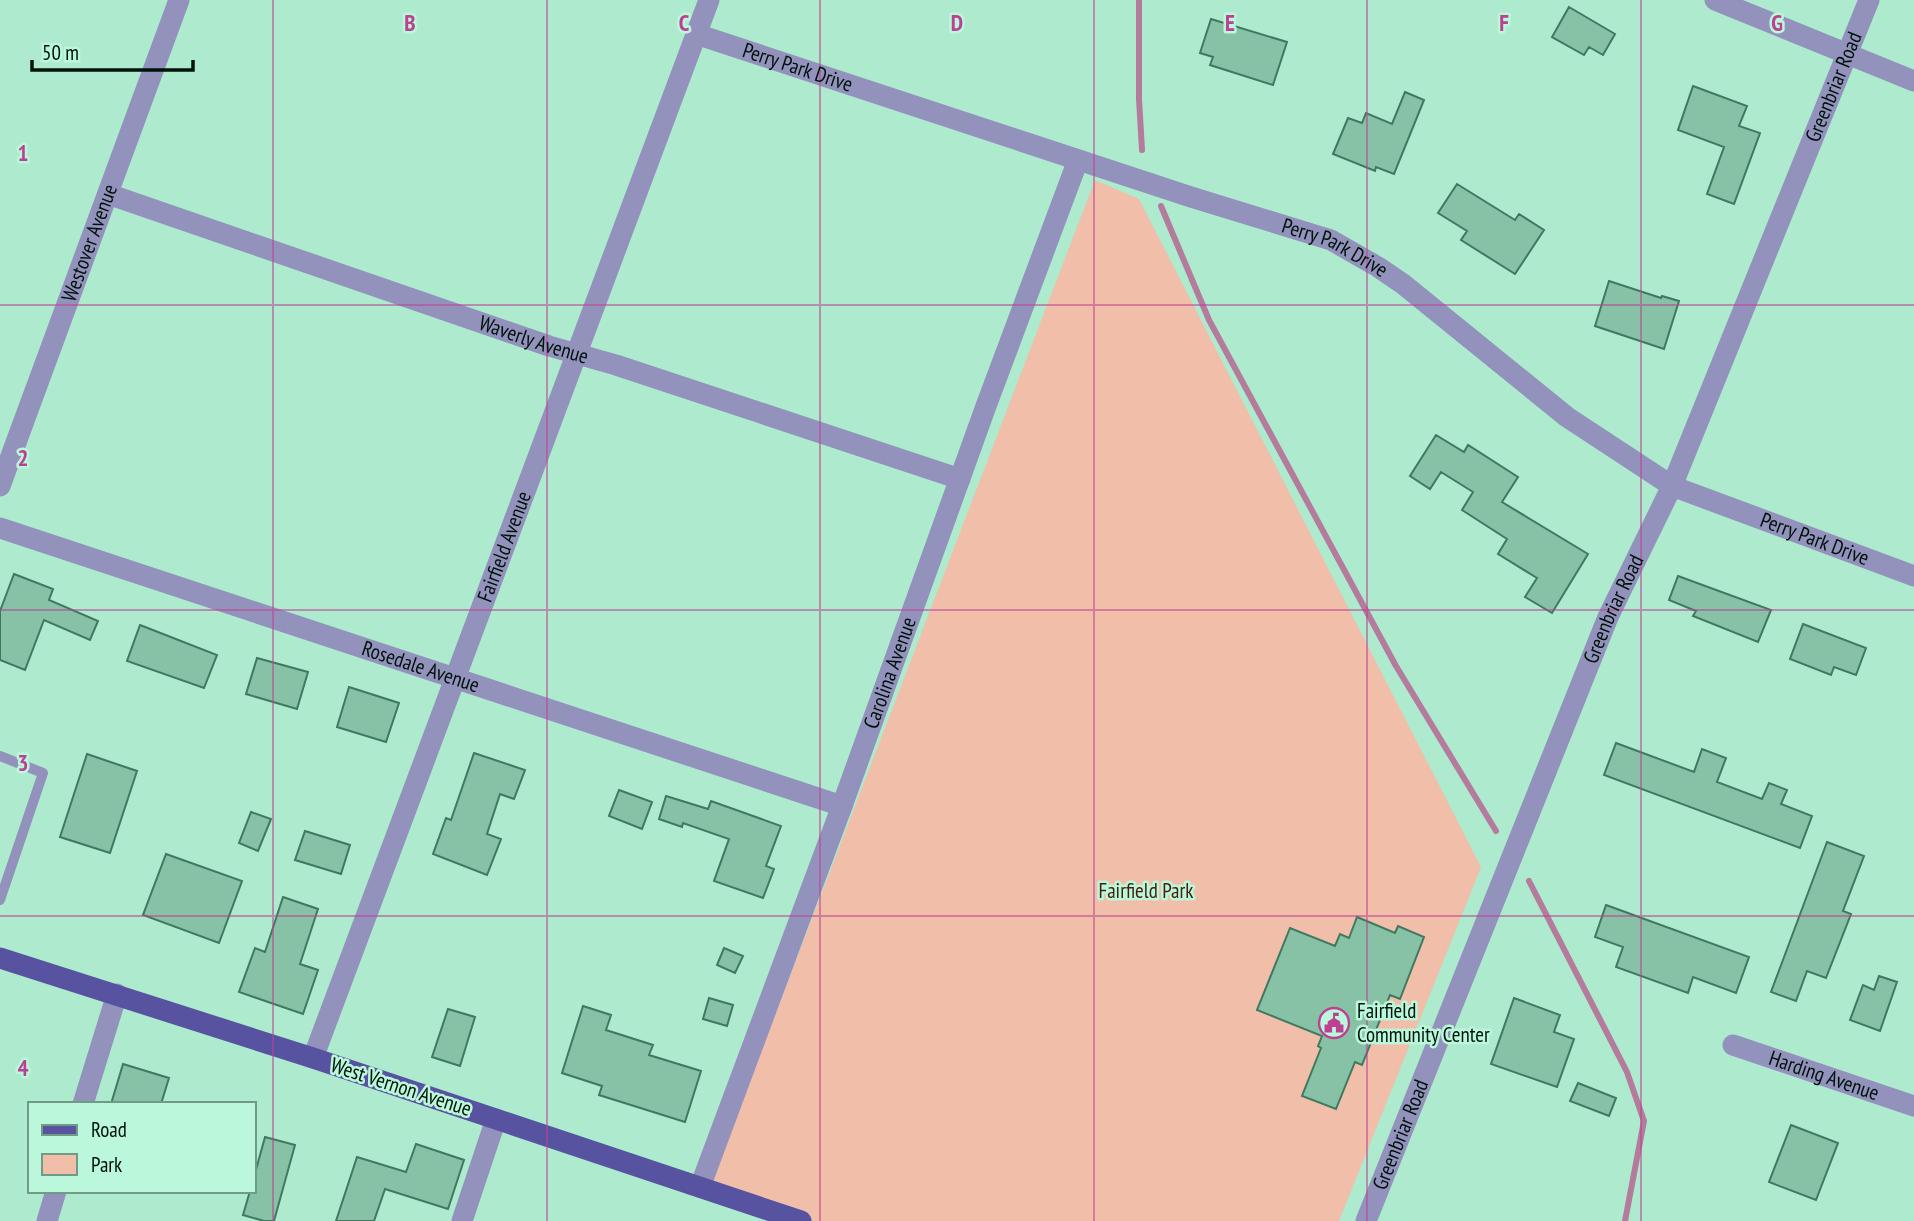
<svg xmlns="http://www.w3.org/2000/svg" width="1914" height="1221" font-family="'PT Sans Narrow',sans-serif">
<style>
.green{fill:#f0bea9}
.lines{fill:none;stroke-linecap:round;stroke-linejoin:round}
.stream{stroke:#b47b9c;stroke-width:6}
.building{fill:#87c1a6;stroke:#407960;stroke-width:2}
.lane{stroke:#9292bd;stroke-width:10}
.street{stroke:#9292bd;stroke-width:21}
.primary{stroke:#5853a0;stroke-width:21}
.grid{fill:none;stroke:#bd4192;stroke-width:2;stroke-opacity:0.55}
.labels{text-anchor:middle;stroke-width:5;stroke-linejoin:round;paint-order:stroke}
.street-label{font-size:21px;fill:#00130a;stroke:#bbf7db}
.park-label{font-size:21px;fill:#461e0c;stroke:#bbf7db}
.poi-label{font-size:21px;fill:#00130a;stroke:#bbf7db;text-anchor:start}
.grid-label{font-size:23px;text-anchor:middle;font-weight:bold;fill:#bd4192;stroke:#bbf7db;stroke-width:5;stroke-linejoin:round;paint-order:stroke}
</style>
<rect width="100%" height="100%" fill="#aeeace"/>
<path class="green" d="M1095,180L1139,199L1481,867L1339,1221H800L708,1190Z"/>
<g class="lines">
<path class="stream" d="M1139,0V99L1142,150
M1161,206L1209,320L1396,666L1496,831
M1529,881L1627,1072L1644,1121L1625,1221"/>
</g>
<path class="building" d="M1569,7L1615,34L1603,55L1589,47L1584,55L1552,37Z
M1211,19L1287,42L1273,85L1210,65L1213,57L1200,53Z
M1693,86L1747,106L1739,126L1760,133L1734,204L1707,194L1724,147L1678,130Z
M1405,92L1424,100L1394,174L1376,167L1375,171L1333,154L1348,118L1362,123L1366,113L1392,124Z
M1457,184L1515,220L1519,214L1544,230L1515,274L1461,240L1467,231L1438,213Z
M1609,281L1661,298L1662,296L1679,301L1664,349L1595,326Z
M1436,435L1464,452L1468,445L1518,477L1502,502L1588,554L1552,613L1525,597L1537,578L1498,554L1507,539L1462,510L1473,492L1441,472L1430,489L1410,476Z
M14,574L53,589L49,600L98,621L90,640L44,620L25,670L0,660V611Z
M1678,576L1771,610L1758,642L1693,616L1696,611L1669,600Z
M1803,624L1866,648L1856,675L1834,667L1831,675L1790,659Z
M140,625L217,655L204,688L127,661Z
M257,658L308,672L297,709L246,694Z
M349,687L399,703L386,742L337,727Z
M1616,743L1694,772L1702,749L1726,758L1717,782L1762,799L1769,783L1787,790L1781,804L1812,816L1800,848L1604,775Z
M474,753L525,770L514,799L500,794L487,834L501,839L487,875L433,854L446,818L451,820Z
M87,754L137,771L110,853L60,837Z
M619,790L652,802L642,829L609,816Z
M666,796L708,809L711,801L781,826L766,866L774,869L763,898L714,881L729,839L683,823L682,827L659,819Z
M251,812L271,819L258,851L239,843Z
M305,831L350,845L341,874L295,860Z
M1827,842L1864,856L1843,911L1851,914L1826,978L1807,971L1796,1001L1771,992Z
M166,854L242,881L219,943L143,915Z
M283,897L318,909L300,964L318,970L303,1014L239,992L255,948L265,952Z
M1606,905L1749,957L1736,993L1693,977L1688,993L1616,967L1623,947L1595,937Z
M1357,917L1395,933L1398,926L1424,937L1400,999L1390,995L1362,1065L1355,1062L1336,1109L1302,1096L1321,1048L1318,1046L1322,1036L1257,1010L1290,928L1335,946L1340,934L1349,938Z
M724,948L743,956L735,973L717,965Z
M1879,976L1897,982L1880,1031L1850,1020L1863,985L1874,990Z
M709,998L733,1005L727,1026L703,1019Z
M1514,998L1560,1015L1554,1032L1574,1039L1557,1087L1491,1064Z
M583,1006L611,1015L606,1030L653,1045L649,1055L701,1071L685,1122L599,1095L602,1086L562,1073Z
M448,1009L475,1017L460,1066L432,1057Z
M123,1064L169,1078L161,1104H111Z
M1578,1083L1616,1098L1609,1116L1570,1101Z
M1791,1125L1838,1143L1816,1200L1769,1182Z
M265,1137L295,1145L274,1221H264L243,1215L250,1191H254V1177Z
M416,1144L464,1160L448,1209L385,1189L374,1221H336L357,1157L406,1172Z"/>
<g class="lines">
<path class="lane" d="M0,756L43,773L0,900"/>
<g class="street">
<path d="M1715,0L1914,81"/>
<path id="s1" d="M696,34L1191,197L1331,240L1378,267L1403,284L1567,417L1672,486L1914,576"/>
<path id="s2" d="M108,194L549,346L616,365L960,479"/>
<path id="s3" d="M0,486L179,0"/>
<path id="s4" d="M0,528L842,806"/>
<path id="s5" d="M1733,1045L1914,1106"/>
<path id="s6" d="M313,1058L709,0"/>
<path d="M83,1104L117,994"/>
<path id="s7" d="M700,1187L842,806L986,406L1078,160"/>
<path d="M47,1221L56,1191"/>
<path d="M462,1221L496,1119"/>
<path id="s8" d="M1366,1221L1608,617L1672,486L1869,0"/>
</g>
<path class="primary" d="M0,958L313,1058L801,1221"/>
</g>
<path class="grid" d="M273,0V1221M547,0V1221M820,0V1221M1094,0V1221M1367,0V1221M1641,0V1221M0,305H1914M0,610H1914M0,916H1914"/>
<defs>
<g id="civic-ring" transform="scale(1.575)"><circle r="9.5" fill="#bbf7db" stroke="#bd4192" stroke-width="1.5"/><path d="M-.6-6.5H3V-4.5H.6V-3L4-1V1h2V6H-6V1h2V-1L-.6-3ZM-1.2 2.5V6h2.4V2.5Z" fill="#bd4192"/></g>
</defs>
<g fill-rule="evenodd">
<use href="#civic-ring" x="1334" y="1023"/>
</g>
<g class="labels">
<g class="street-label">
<text dy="7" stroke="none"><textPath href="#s1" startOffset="107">Perry Park Drive</textPath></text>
<text dy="7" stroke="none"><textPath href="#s8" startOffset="1227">Greenbriar Road</textPath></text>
<text dy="7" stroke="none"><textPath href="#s3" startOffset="259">Westover Avenue</textPath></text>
<text dy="7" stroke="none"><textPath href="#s1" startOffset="674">Perry Park Drive</textPath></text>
<text dy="7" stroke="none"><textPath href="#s2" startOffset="450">Waverly Avenue</textPath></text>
<text dy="7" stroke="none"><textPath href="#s1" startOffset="1241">Perry Park Drive</textPath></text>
<text dy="7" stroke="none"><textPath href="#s6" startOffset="546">Fairfield Avenue</textPath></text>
<text dy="7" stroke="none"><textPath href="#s8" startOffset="660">Greenbriar Road</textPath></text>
<text dy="7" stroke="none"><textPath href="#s4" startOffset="443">Rosedale Avenue</textPath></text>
<text dy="7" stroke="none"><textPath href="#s7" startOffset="548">Carolina Avenue</textPath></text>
<text dy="7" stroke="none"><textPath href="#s5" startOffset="96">Harding Avenue</textPath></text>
<text transform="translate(401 1087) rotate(18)" y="7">West Vernon Avenue</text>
<text dy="7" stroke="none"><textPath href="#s8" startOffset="93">Greenbriar Road</textPath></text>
</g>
<g class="park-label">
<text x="1146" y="898">Fairfield Park</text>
</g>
<g class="poi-label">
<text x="1357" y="1018">Fairfield<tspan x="1357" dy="24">Community Center</tspan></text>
</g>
</g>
<g class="grid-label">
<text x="410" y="31">B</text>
<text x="684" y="31">C</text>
<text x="957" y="31">D</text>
<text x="1230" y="31">E</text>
<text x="1504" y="31">F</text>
<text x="1777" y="31">G</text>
<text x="23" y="161">1</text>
<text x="23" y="466">2</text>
<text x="23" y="771">3</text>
<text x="23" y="1076">4</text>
</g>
<rect x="28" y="1102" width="228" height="91" fill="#bbf7db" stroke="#709c87" stroke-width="2"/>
<rect x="42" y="1125" width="35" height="10" fill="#5853a0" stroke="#709c87" stroke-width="2"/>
<text x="91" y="1137" font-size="21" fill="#00130a">Road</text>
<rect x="42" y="1154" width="35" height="21" fill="#f0bea9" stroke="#709c87" stroke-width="2"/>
<text x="91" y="1172" font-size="21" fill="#00130a">Park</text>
<path d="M32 60v10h161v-10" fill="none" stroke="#00130a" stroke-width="3.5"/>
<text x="42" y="60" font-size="21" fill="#00130a" stroke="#bbf7db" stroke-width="5" paint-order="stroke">50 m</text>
</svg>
